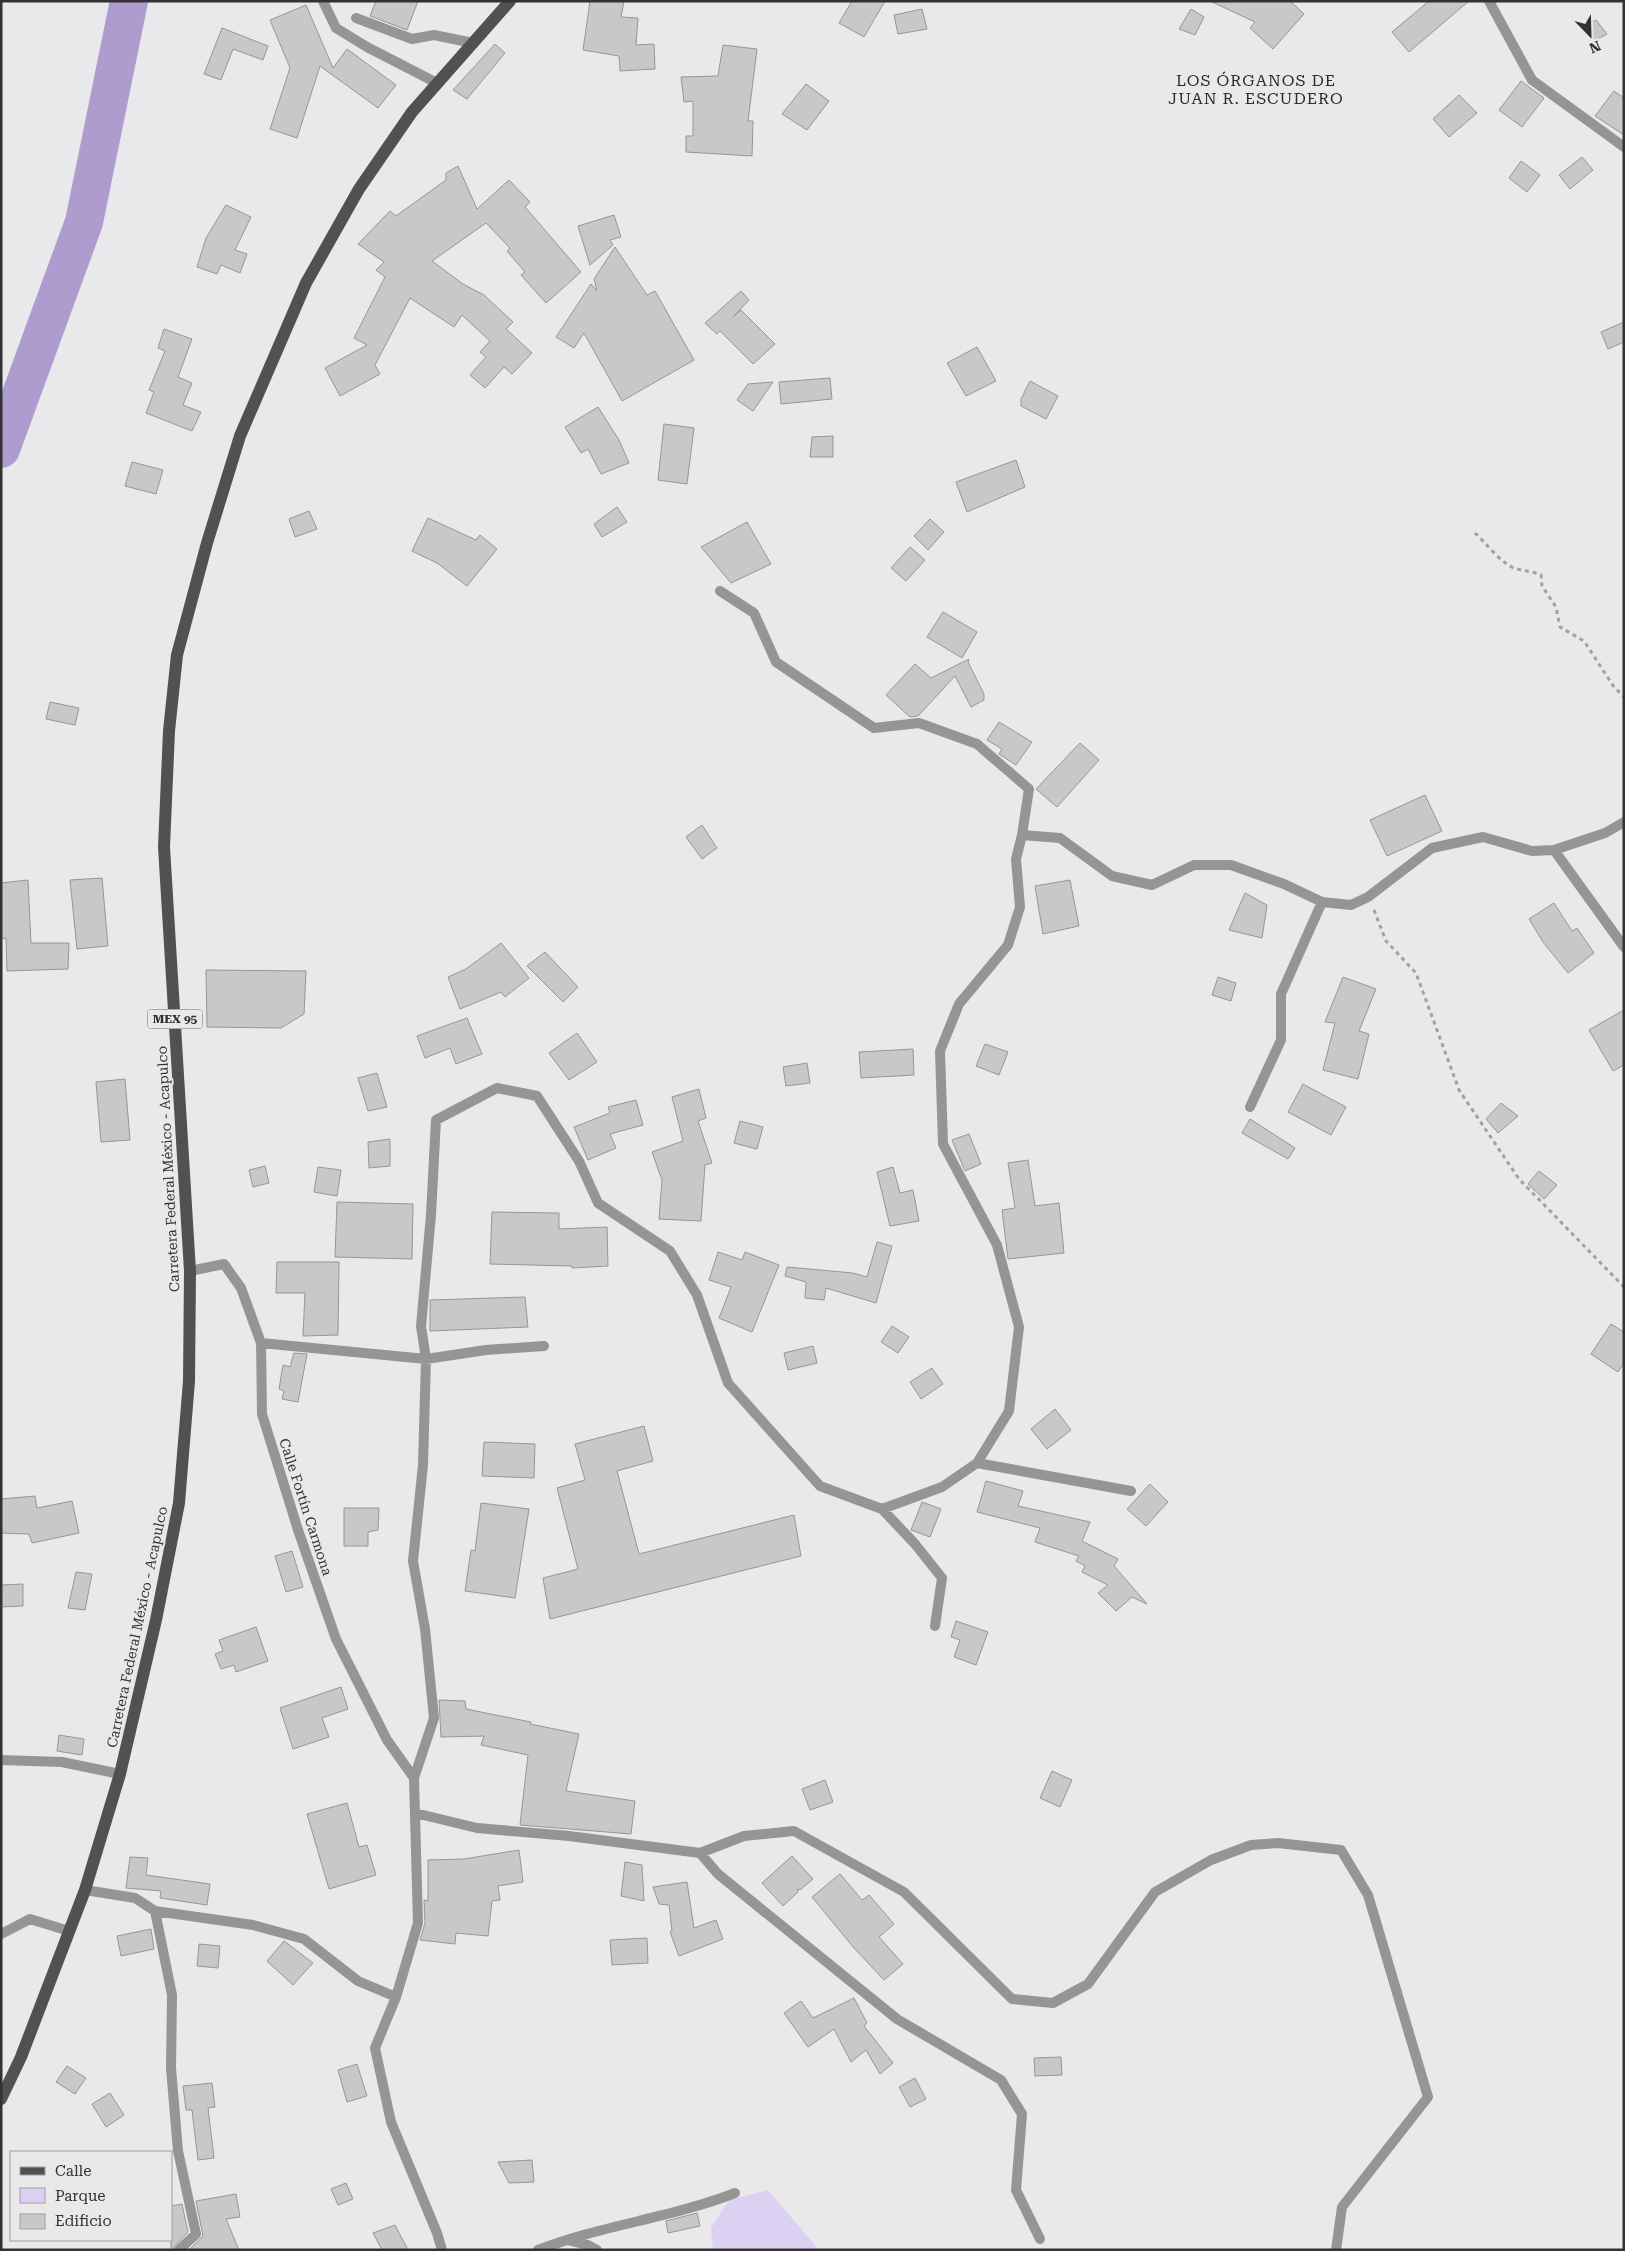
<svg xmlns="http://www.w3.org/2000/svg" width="1625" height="2251" font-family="'Roboto Serif',serif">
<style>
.green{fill:#ddd1f3}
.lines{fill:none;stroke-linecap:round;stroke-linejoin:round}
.river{stroke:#ae9ccf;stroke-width:38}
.building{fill:#c8c7ca;stroke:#969597}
.path{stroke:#a1a0a2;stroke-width:3;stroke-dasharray:4 4;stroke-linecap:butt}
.street{stroke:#959594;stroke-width:10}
.primary{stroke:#51514f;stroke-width:12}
.labels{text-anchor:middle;stroke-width:4;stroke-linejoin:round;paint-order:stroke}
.shield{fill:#e9e8eb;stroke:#69696a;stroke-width:1}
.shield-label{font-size:12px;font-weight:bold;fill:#323233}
.street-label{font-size:14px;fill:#323233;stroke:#e9e8eb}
.quarter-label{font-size:16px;letter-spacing:1px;fill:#2d2c2e;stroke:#e9e8eb}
</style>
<rect width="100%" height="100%" fill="#e9e8eb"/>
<path class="green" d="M768,2190L819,2250H713L711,2228L729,2200Z"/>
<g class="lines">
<path class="river" d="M1,449L84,222L129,1"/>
</g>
<path class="building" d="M376,1H418L407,30L370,16Z
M590,1H624L621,17L638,18L636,45L654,44L655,69L620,71L619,56L583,50Z
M852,1H885L864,37L839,23Z
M1210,1H1290L1304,14L1273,49L1250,28L1255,22Z
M1429,1H1469L1409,52L1392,32Z
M306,5L333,68L347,49L396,85L378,108L320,66L297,138L270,129L290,68L270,20Z
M922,9L927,29L898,34L894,15Z
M1191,9L1204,17L1195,35L1179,29Z
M1596,20L1607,34L1592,42L1583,28Z
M222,28L268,46L263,60L233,49L221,80L204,74Z
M495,44L505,53L467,99L453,90Z
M723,45L757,49L748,121H753L752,156L686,152V136H693V101L684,102L681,77L718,76Z
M1521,81L1544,98L1522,127L1499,110Z
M806,84L829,101L807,130L782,114Z
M1614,91L1624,98V135L1595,116Z
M1459,95L1477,113L1449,137L1433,119Z
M1582,157L1593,170L1570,189L1559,175Z
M1521,161L1540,175L1527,192L1509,178Z
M458,166L477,209L509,180L530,202L525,207L581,272L546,303L521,275L525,272L507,251L510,248L486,223L432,261L463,284L484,295L513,322L506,329L532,353L512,374L504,367L485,388L470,375L486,357L480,352L490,341L462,315L454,327L410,298L375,365L380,374L340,396L325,368L367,345L354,338L385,277L376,270L384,262L358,244L390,211L396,216L446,180V173Z
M226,205L251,217L235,250L247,254L240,273L221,265L217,274L197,267L206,238Z
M614,215L621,237L610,240L613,245L590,265L578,226Z
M615,247L647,295L655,291L694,360L622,401L584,333L574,348L556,337L591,284L597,291L594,279Z
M741,291L749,300L733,317L741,310L775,344L753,364L720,331L717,334L705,323Z
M1624,322V342L1608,349L1601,332Z
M164,329L192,339L178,377L192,383L183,405L201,412L192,431L146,413L154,392L149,390L165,351L158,348Z
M977,347L996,381L966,396L947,363Z
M830,378L832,399L781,404L779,382Z
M1030,381L1058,396L1046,419L1021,406V399Z
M773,382L753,411L737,400L748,384Z
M598,407L619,440L629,463L601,474L588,449L581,453L565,427Z
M664,424L694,428L687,484L658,480Z
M833,436V457H810L812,437Z
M1016,460L1025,487L967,512L956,482Z
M132,462L163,470L156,494L125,486Z
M617,507L627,522L602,537L594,524Z
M309,511L317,529L295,537L289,519Z
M428,518L476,540L480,535L497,549L467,586L437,563L412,551Z
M930,519L944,532L928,550L914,536Z
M747,522L771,564L731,583L701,547Z
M910,547L925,560L906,581L891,568Z
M943,612L977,632L962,658L927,637Z
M969,659L968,662L984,694V700L971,707L955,676L918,716L910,717L886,695L915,664L931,678Z
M50,702L79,708L75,725L46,719Z
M999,722L1032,742L1016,765L999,754L1002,749L987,740Z
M1080,743L1099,760L1057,807L1036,789Z
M1425,795L1442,831L1387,856L1370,820Z
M702,825L717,848L702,859L686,837Z
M102,878L108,946L77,949L70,880Z
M28,880L31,943H69L68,969L7,971L6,938L1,939V883Z
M1070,880L1079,926L1043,934L1035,886Z
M1245,893L1267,905L1262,938L1229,930Z
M1554,903L1572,931L1577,928L1594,953L1568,973L1543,942L1529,919Z
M501,943L529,978L505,997L501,992L460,1009L448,977L466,969Z
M545,952L578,987L563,1002L527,966Z
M206,970L306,971L304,1014L281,1028L207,1027Z
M1218,977L1236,983L1231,1001L1212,995Z
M1343,977L1376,989L1359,1031L1369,1034L1358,1079L1323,1070L1335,1023L1325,1022Z
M1624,1010V1065L1613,1071L1589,1030Z
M467,1018L482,1054L456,1064L450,1048L425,1058L417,1036Z
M577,1033L597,1062L569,1080L549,1053Z
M985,1044L1008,1052L999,1075L976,1066Z
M913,1049L914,1075L861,1078L859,1052Z
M807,1063L810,1083L786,1086L783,1067Z
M377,1073L387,1107L368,1111L358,1078Z
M125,1079L130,1140L101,1142L96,1082Z
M1303,1084L1346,1107L1331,1135L1288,1112Z
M699,1089L706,1118L698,1121L712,1163L705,1165L701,1221L659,1219L662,1180L652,1152L683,1141L672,1097Z
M636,1100L643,1125L610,1134L616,1148L588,1160L574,1127L610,1113L608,1107Z
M1501,1103L1518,1116L1498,1133L1486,1119Z
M1250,1119L1295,1148L1288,1159L1242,1133Z
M740,1121L763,1127L757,1149L734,1143Z
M969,1134L981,1164L965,1171L952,1140Z
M390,1139V1166L369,1168L368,1142Z
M1028,1160L1035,1206L1059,1203L1064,1253L1008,1259L1002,1210L1015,1208L1008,1163Z
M265,1166L269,1183L253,1187L249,1170Z
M318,1167L341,1170L337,1196L314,1192Z
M893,1167L900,1193L913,1190L919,1221L890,1226L877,1172Z
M1539,1171L1557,1185L1544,1199L1528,1184Z
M337,1202L413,1204L412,1259L335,1257Z
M492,1212L559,1213V1229L607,1227L608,1266L572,1268V1266L490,1264Z
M877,1242L892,1246L876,1303L826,1288L824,1300L805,1298L806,1282L785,1276L787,1267L853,1273L867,1277Z
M718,1252L742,1260L745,1252L779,1265L752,1332L719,1318L731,1287L709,1280Z
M277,1262H339L338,1335L303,1336L305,1293H276Z
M525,1297L528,1327L430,1331V1300Z
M1611,1324L1624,1332V1363L1618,1372L1591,1354Z
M892,1326L909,1337L898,1353L881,1342Z
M813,1346L817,1363L788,1370L784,1353Z
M294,1353L307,1354L298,1402L282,1399L284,1391L279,1389L283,1365L290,1367Z
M932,1368L943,1384L921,1399L910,1382Z
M1055,1409L1071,1430L1047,1449L1031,1429Z
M644,1426L653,1461L617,1471L639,1554L794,1515L801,1556L550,1619L543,1578L578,1569L557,1488L585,1480L575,1444Z
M484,1442L535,1444L534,1478L482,1476Z
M986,1481L1023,1491L1018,1506L1090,1522L1082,1541L1118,1559L1114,1566L1147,1604L1132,1597L1116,1611L1098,1593L1108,1585L1082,1572L1085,1566L1076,1561L1079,1556L1035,1542L1040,1528L977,1512Z
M1150,1484L1168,1502L1146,1526L1127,1509Z
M35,1496L37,1508L72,1501L79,1533L32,1543L29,1534L1,1533V1499Z
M922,1502L941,1509L930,1537L911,1530Z
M481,1503L529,1509L515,1598L465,1591L471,1550L475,1551Z
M344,1508H379L378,1530L368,1532V1546H344Z
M292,1551L303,1587L286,1592L275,1556Z
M76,1572L92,1574L85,1610L68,1608Z
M23,1584V1606L1,1607V1585Z
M956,1621L988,1632L976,1665L954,1657L960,1640L951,1637Z
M256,1627L268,1661L236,1672L234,1665L221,1669L215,1654L223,1651L219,1640Z
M341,1687L348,1709L322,1718L329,1737L293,1749L280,1708Z
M439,1700L465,1701L466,1709L531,1722L530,1724L579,1734L566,1791L635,1801L631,1834L520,1825L528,1755L481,1745L484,1736L441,1737Z
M59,1735L84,1739L82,1755L57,1751Z
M1052,1771L1072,1780L1060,1807L1040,1798Z
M825,1780L833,1802L810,1810L802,1789Z
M347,1803L359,1847L367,1845L376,1875L329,1889L307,1814Z
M519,1850L523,1882L498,1886L500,1900L492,1901L488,1936L456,1933L455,1944L420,1940L425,1923L424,1900L428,1901V1860L464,1859Z
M792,1856L813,1879L800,1890L797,1889L798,1892L783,1906L762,1883Z
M130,1857L148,1858L146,1875L210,1884L207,1905L160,1898L161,1891L126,1888Z
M625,1862L642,1865L644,1901L621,1896Z
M840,1874L862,1900L869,1895L894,1924L879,1937L903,1964L884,1980L854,1948L812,1897Z
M687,1882L694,1928L716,1920L723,1939L679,1956L670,1932L672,1931L669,1905L659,1904L653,1887Z
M151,1929L154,1949L121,1956L117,1936Z
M647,1938L648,1963L612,1965L610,1940Z
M284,1941L313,1963L293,1985L267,1961Z
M199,1944L220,1946L218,1968L197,1966Z
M854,1998L867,2023L864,2026L893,2063L880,2074L866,2050L851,2062L834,2029L808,2047L784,2013L801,2001L813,2018Z
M1061,2057L1062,2075L1035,2076L1034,2058Z
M357,2064L367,2096L347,2102L338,2070Z
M67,2066L86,2078L75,2094L56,2082Z
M915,2078L926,2099L910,2107L899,2087Z
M212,2083L215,2107L208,2108L214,2158L198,2160L192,2110H186L183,2086Z
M110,2093L124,2115L106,2127L92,2104Z
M532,2160L534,2182L509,2183L498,2162Z
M346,2183L353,2199L338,2205L331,2189Z
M236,2194L240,2217L226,2219L239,2250H189L203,2236L196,2201Z
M182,2204L188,2232L171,2250V2206Z
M697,2213L700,2226L668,2233L666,2221Z
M395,2225L408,2250H382L373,2233Z"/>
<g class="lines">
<path class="path" d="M1475,533C1485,542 1502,564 1514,568C1523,571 1532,571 1541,575L1542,586L1556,607L1560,627L1584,641L1614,687L1624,697
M1374,910L1386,941L1416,973L1459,1090L1519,1179L1624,1287"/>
<path class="street" d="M323,1L336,28L367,47L437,83
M1489,1L1532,80L1624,147
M356,18L412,39L434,35L473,43
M720,591L754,613L776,662L874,728L919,723L977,744L1029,789L1022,835
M1554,850L1624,947
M1250,1107L1281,1040V994L1322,902
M190,1271L224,1264L241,1288L261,1343L262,1414L298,1530L336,1639L387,1740L414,1778
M261,1343L426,1359L486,1350L544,1346
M977,1463L1131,1491
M882,1509L915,1544L942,1578L935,1626
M1,1760L62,1762L120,1774
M415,1813L477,1828L569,1836L700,1853L718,1874L897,2019L1001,2080L1022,2114L1016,2190L1040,2239
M700,1853L744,1836L794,1831L904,1892L1012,1999L1053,2003L1088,1984L1155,1892L1211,1860L1251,1845L1278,1843L1341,1850L1368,1895L1428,2097L1342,2207L1336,2250
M85,1890L135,1898L155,1911L253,1925L304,1939L358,1981L396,1997
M155,1911L172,1995L171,2068L178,2151L196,2234L179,2250
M1,1934L30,1919L69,1931
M567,2240L588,2245L597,2250
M442,2250L437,2233L391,2122L375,2048L396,1997L418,1923L414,1778L434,1718L425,1629L413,1561L423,1465L426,1359L421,1326L431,1215L436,1120L497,1088L537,1096L579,1161L598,1203L670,1251L697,1295L728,1383L820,1486L882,1509L942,1487L977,1463L1009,1411L1019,1327L997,1245L943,1144L940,1051L959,1004L1008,945L1020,907L1016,859L1022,835L1060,838L1112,876L1152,885L1194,865H1231L1284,884L1322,902L1351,905L1368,897L1432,848L1483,837L1532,851L1554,850L1605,833L1624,822
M538,2250C602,2225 671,2218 735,2193"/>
<path class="primary" d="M1,2099L21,2057L85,1890L120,1774L156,1620L179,1503L189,1381L190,1271L164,847L169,731L177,655L207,543L240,436L306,283L359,189L412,112L510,1"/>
</g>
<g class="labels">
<rect class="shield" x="147.5" y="1009.5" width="55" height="19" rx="4"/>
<g class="shield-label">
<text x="175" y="1023">MEX 95</text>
</g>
<g class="street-label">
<text transform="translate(168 1169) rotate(-93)" y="5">Carretera Federal México - Acapulco</text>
<text transform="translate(306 1507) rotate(72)" y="5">Calle Fortín Carmona</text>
<text transform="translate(137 1627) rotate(-78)" y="5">Carretera Federal México - Acapulco</text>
</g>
<g class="quarter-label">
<text x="1256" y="86">LOS ÓRGANOS DE<tspan x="1256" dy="18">JUAN R. ESCUDERO</tspan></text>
</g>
</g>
<rect width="1625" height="2251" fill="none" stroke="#323233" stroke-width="5"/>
<rect x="10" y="2151" width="162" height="90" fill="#e9e8eb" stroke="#a09fa1"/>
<rect x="20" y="2167" width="25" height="8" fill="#51514f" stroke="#a09fa1"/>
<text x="55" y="2176" font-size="15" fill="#323233">Calle</text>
<rect x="20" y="2188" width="25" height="15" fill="#ddd1f3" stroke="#a09fa1"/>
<text x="55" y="2201" font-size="15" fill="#323233">Parque</text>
<rect x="20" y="2214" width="25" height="15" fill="#c8c7ca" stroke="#a09fa1"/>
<text x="55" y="2226" font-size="15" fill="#323233">Edificio</text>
<g transform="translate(1590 35) rotate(157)" stroke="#e9e8eb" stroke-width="4" paint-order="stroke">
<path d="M0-4L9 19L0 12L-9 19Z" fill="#323233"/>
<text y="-8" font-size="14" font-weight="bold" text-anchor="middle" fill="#323233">N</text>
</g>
</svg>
